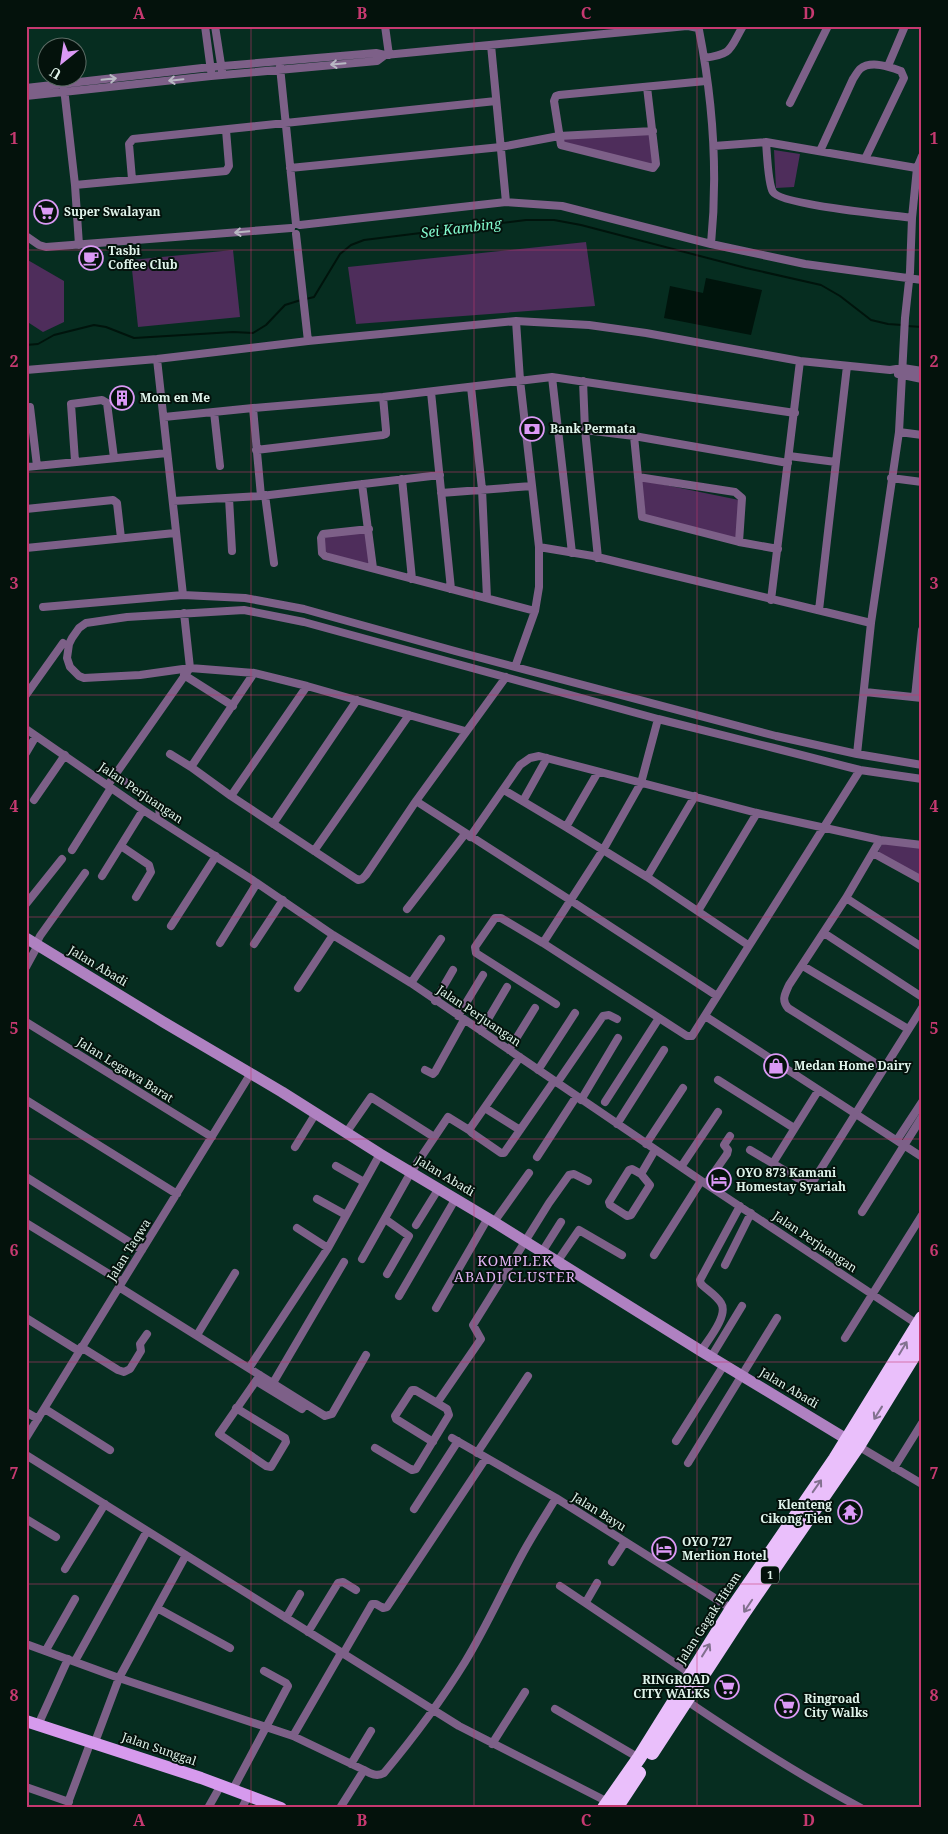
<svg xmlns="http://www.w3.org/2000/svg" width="948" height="1834" font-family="'Noto Serif',serif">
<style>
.green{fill:#4e2d5b}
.water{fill:#00140c}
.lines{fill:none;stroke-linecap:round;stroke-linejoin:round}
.stream{stroke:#00140c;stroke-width:2}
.street{stroke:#7d6088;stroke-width:8}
.secondary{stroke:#af81c1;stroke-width:11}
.primary{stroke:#d69aed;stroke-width:12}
.highway{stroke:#eabffb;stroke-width:14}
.oneway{stroke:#b8b8c3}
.oneway2{stroke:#82718f}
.grid{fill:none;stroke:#c63970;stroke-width:1;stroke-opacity:0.55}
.labels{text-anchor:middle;stroke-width:4;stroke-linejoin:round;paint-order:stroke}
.shield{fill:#04120c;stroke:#9db0a7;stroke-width:1}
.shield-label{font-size:11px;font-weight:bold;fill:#dff3ea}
.poi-label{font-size:12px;font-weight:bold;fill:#dff3ea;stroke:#04120c;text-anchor:start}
.street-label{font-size:12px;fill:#dff3ea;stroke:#04120c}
.water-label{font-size:14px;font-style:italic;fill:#84fbcf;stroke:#04120c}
.neighbourhood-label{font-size:14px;letter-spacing:1px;fill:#e1b3f3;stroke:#04120c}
.neatline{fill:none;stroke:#c63970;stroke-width:2}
.grid-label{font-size:16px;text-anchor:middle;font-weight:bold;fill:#c63970}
</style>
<rect width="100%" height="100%" fill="#062d20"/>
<path class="green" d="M651,132L654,167L561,143L560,137Z
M774,150L800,154L794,187L776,188Z
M586,242L595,306L356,324L348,267Z
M233,250L240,317L138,327L131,260Z
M26,259L64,281V322L43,332L26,321Z
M641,480L739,500L737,540L646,518Z
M367,530L373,568L325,555L323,535Z
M883,842L922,848V878L878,852Z"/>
<path class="water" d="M706,278L762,290L751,335L664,318L670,286L703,293Z"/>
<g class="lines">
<path class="stream" d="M306,299L314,297L340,254L351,245L364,240L526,220H554L581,225L746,268L821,285L840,296L871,320L888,324L902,325
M907,326L922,327
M26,345L38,344L54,335L94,325L106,327L134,338L233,332L253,333L266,325L285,305L301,300"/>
<path class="street" d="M205,26L211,71
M215,26L222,71
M385,26L389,55
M688,26L698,28L699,30C713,101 718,173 711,244
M491,45L506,202
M704,58C733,54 729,50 743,26
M888,66L905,26
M280,67L296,224
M647,87L656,164L653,168L561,145L554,101L556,96L559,95L706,81
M26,88L211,67L376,53L385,55L687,26
M64,88L75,185L79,245
M26,96L211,76L377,61L385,55
M790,103L828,26
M766,142C767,153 768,184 773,192C781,205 892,215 912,218
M714,146L766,142L922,169
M820,151L853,79C855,76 858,71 860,69C871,60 890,67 901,71L904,78L865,159
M290,168L501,147L559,136L653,131
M132,179L129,144L133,139L496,101
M75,185L226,171L229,166L226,130
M300,225L506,202L562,206L711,244L805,264L922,280
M296,234L308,341
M26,236L39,245L46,247L291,228
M157,359L183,595
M26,370L157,359L308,341L516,321L589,325L646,333L800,361L890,370L903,368L922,371
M898,374L922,379
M552,377L572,553
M583,381L585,430L598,558
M471,387L482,489L487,598
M431,392L451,589
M30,407L37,466
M253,408L261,496
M214,412L220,466
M164,417L253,408L383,397L552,377L795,413
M585,430L634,436L788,463
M899,432L922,435
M634,436L642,517L739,542L778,549
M256,450L383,435L386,434V430L383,397
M789,456L836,462
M75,461L71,404L102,400L107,403L114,458
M26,467L167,453
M638,477L735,492L742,498L739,542
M891,478L922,482
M402,479L412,579
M362,484L373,568
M441,493L532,486
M265,495L274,563
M229,498L232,551
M173,501L261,496L440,475
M26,509L113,500L117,503L121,538
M369,529L323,534L321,538L322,553L325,556L535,611
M539,547L593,556L871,623
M26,548L175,533
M771,600L800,361
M43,607L183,595L245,598L304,609L455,651L776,736L857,754L922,765
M819,610L847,366
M515,667L535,611L539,587V547L520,380L516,321
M254,673L191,767L231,796L358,880L362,879L366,875L416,801L506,677
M184,675L233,706
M865,692L922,698
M26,695L63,643
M915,697L922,630
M26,729L143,810L257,883L333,935L411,983L706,1184L917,1324
M465,731L307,686L254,673L190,668L140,675L84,678L79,676L70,667L67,658L69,644L72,638L79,628L86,623L127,617L244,610L304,622L658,719L774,748L860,770L922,779
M26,753L36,736
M170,754L191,767
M857,754L871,623L899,432L905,318L910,272L912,218L917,168L922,156
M115,775L159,805L160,820
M108,785L190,668L184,613
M504,790L566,827L598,772
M231,796L307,686
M34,800L65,755
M416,801L570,900L717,996
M523,801L547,758
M273,824L357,700
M566,827L647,877L748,945
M470,837L520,765L530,758L539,756L757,813L880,840L922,845
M880,840L846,898L789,985C785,994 781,1000 788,1008L883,1068
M121,846L149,865L151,872L136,897
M72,850L111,788
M314,851L409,715
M873,853L922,880
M102,876L143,810
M647,877L695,796
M846,898L922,947
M26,904L62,859
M407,909L465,834
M698,911L757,813
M171,926L216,856
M824,933L922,997
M220,943L257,883
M543,943L603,850L641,783L658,719
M36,944L40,936L85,873
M254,944L283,900
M803,966L908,1029
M26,967L38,945
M411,983L441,939
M298,988L333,935
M435,1001L453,970
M556,1004L476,953L475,947L495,918H501L543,943L687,1036H692L860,770
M458,1016L483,975
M705,1016L922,1157
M26,1022L212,1137
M481,1031L507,987
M509,1050L535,1008
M425,1070L433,1074L435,1072L464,1020
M538,1070L575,1013
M718,1080L794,1128
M557,1083L603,1016L609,1015L617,1019
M26,1100L177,1194
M581,1100L618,1038
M605,1102L659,1018
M485,1108L520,1130
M617,1124L664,1050
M469,1130L520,1057
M346,1133L371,1097L434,1137
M897,1140L922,1102
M646,1144L683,1088
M295,1147L316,1113
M750,1150L806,1183L810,1184L812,1183L922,1008
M537,1157L576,1097
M773,1163L818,1091
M336,1166L364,1182
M681,1167L718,1112
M632,1169L641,1174L650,1185L631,1215L627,1216L610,1205L609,1202L629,1170Z
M641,1174L655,1150
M26,1177L142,1250
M706,1184L727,1154L728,1150L724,1145L730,1136
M317,1199L346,1215
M862,1212L922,1117
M385,1219L409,1236L387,1274
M494,1222L529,1173
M26,1223L122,1282
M416,1225L439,1188
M297,1228L328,1248
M542,1252L561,1222
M654,1255L701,1181
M362,1259L411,1172L448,1117L469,1130L472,1133L501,1153H504L554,1081
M557,1262L579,1230L622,1255
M725,1265L751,1213
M119,1287L325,1416L332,1414L366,1355
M399,1296L456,1198
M436,1308L488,1218
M26,1318L79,1351
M197,1335L235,1273
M845,1338L922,1215
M81,1347L118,1370L124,1372L130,1369L141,1351L140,1344L147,1334
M701,1351C708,1340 729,1315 721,1303C716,1295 707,1290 701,1284L700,1280L740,1206
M711,1357L742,1306
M249,1368L328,1248L380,1154
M256,1381L302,1409
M273,1383L344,1262
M236,1408L285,1438L286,1442L271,1467L266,1466L219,1434L260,1375
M45,1409L110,1450
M26,1412L38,1419
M26,1438L251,1073
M452,1438L556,1498L732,1609
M676,1441L724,1365
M433,1442L396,1419L395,1416L412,1390H415L437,1403
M858,1446L922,1484
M375,1448L412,1470L416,1469L449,1415L447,1409L437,1403L481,1339L473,1325L549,1203L569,1175L574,1174L588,1181
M477,1453L528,1376
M26,1455L459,1726L608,1802
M688,1463L777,1318
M894,1468L922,1423
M414,1509L458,1441
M26,1519L56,1537
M612,1562L625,1542
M65,1569L105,1504
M560,1586L691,1674
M586,1602L597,1583
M157,1608L186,1555
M286,1618L300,1594
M308,1632L338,1583L343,1582L356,1590
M26,1644L119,1678L293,1736L364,1770C371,1774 377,1777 384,1773C414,1737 441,1701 465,1662C487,1626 504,1587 524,1551C534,1533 545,1516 556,1498
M46,1650L75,1599
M343,1654L372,1604H376L383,1608L387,1607L486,1458
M75,1661L147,1531
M687,1701C743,1739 801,1776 861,1808
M555,1709L639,1758
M38,1725L68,1659
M293,1736L341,1653
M95,1742L119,1678L157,1608L230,1648
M492,1744L525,1692
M351,1764L371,1731
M26,1787L69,1802
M233,1789L288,1686L286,1683L264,1671
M66,1808L91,1741
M208,1808L221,1785
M242,1808L249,1794
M340,1808L364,1770"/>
<path class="secondary" d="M26,938L165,1023L282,1092L380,1154L494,1222L701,1351L848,1440"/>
<path class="primary" d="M26,1721L201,1778L281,1808"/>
<path class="highway" d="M652,1753L742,1615L858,1446L922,1342
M604,1808L639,1758L732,1609L835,1459L922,1318
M616,1808L639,1773"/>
</g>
<defs><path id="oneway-shaft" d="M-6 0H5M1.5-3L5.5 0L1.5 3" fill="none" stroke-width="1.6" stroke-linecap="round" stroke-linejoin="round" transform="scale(1.25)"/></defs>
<g class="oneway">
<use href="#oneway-shaft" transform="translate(338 64) rotate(175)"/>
<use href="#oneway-shaft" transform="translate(109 79) rotate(-6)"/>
<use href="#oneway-shaft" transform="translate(176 80) rotate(174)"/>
<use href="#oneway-shaft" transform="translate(242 232) rotate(175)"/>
</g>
<g class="oneway2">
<use href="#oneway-shaft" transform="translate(903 1348) rotate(-59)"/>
<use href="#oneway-shaft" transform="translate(878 1413) rotate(122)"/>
<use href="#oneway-shaft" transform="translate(817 1486) rotate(-55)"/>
<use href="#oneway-shaft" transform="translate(748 1606) rotate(124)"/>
<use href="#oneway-shaft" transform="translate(706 1650) rotate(-58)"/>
</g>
<path class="grid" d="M251,26V1808M474,26V1808M697,26V1808M26,250H922M26,472H922M26,695H922M26,917H922M26,1139H922M26,1362H922M26,1584H922"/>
<defs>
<g id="supermarket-ring" transform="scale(1.25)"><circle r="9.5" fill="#04120c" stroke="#db99f5" stroke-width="1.5"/><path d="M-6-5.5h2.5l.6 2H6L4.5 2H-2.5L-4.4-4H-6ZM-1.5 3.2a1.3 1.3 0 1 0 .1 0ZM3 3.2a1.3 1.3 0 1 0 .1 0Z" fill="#db99f5"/></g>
<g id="cafe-ring" transform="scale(1.25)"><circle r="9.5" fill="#04120c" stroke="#db99f5" stroke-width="1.5"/><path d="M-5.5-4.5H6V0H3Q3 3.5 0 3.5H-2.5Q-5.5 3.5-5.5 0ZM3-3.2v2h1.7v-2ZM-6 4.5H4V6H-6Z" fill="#db99f5"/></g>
<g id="building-ring" transform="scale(1.25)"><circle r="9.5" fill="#04120c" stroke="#db99f5" stroke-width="1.5"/><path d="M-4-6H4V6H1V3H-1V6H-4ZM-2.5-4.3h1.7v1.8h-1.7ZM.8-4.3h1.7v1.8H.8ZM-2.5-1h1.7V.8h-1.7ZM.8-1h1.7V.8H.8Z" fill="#db99f5"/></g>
<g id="bank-ring" transform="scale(1.25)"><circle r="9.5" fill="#04120c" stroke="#db99f5" stroke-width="1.5"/><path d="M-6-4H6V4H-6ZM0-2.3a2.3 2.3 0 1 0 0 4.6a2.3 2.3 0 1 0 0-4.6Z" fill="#db99f5"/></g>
<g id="shop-ring" transform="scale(1.25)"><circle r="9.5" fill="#04120c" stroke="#db99f5" stroke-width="1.5"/><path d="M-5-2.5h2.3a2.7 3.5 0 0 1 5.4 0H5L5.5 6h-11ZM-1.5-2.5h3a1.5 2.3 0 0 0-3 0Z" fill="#db99f5"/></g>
<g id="hotel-ring" transform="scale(1.25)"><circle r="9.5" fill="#04120c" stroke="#db99f5" stroke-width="1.5"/><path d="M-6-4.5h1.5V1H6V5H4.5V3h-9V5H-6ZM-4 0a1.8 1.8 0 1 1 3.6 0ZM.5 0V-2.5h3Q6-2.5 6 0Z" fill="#db99f5"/></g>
<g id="temple-ring" transform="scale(1.25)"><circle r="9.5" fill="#04120c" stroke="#db99f5" stroke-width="1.5"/><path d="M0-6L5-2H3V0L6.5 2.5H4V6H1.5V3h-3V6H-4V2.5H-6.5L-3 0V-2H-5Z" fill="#db99f5"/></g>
</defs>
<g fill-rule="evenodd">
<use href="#supermarket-ring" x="46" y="212"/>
<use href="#cafe-ring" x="91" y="258"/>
<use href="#building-ring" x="122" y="398"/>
<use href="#bank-ring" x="532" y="429"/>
<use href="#shop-ring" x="776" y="1066"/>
<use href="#hotel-ring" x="719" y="1180"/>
<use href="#temple-ring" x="850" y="1512"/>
<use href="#hotel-ring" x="664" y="1549"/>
<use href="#supermarket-ring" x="727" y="1687"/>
<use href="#supermarket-ring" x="787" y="1706"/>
</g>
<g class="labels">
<rect class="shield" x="761" y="1566.5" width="18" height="17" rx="4"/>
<g class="shield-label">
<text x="770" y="1579">1</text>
</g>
<g class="poi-label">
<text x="64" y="216">Super Swalayan</text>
<text x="108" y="255">Tasbi<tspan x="108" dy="14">Coffee Club</tspan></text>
<text x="140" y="402">Mom en Me</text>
<text x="550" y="433">Bank Permata</text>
<text x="794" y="1070">Medan Home Dairy</text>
<text x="736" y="1177">OYO 873 Kamani<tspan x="736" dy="14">Homestay Syariah</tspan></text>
<text x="832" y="1509" text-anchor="end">Klenteng<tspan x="832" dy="14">Cikong Tien</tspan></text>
<text x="682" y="1546">OYO 727<tspan x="682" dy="14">Merlion Hotel</tspan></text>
<text x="710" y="1684" text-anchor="end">RINGROAD<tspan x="710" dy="14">CITY WALKS</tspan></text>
<text x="804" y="1703">Ringroad<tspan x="804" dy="14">City Walks</tspan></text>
</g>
<g class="street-label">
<text transform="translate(141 793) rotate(34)" y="4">Jalan Perjuangan</text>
<text transform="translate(98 966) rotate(31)" y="4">Jalan Abadi</text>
<text transform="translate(479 1016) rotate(34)" y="4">Jalan Perjuangan</text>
<text transform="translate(125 1070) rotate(32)" y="4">Jalan Legawa Barat</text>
<text transform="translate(445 1176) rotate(31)" y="4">Jalan Abadi</text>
<text transform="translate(815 1242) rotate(34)" y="4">Jalan Perjuangan</text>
<text transform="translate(129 1250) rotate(-58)" y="4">Jalan Taqwa</text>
<text transform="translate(789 1388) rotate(31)" y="4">Jalan Abadi</text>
<text transform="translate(599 1512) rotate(32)" y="4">Jalan Bayu</text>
<text transform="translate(709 1618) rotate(-57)" y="4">Jalan Gagak Hitam</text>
<text transform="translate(159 1749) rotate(19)" y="4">Jalan Sunggal</text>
</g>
<g class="water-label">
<text transform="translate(461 228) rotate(-7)" y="5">Sei Kambing</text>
</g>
<g class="neighbourhood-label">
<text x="515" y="1266">KOMPLEK<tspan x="515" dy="16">ABADI CLUSTER</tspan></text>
</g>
</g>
<rect width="948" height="1834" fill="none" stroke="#04120c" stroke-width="55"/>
<g transform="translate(62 62) rotate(210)"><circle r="24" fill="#04120c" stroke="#5c6c65"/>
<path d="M0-4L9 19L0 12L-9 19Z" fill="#db99f5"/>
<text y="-8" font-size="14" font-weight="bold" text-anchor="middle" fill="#dff3ea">U</text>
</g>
<rect x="28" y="28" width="892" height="1778" class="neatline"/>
<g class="grid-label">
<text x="139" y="19">A</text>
<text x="362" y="19">B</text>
<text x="586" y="19">C</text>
<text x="809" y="19">D</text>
<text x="14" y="144">1</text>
<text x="934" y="144">1</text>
<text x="14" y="367">2</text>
<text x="934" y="367">2</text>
<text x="14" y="589">3</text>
<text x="934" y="589">3</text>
<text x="14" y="812">4</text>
<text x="934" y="812">4</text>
<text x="14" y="1034">5</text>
<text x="934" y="1034">5</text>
<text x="14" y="1256">6</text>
<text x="934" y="1256">6</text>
<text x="14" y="1479">7</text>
<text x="934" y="1479">7</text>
<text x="14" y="1701">8</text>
<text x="934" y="1701">8</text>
<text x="139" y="1826">A</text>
<text x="362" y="1826">B</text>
<text x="586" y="1826">C</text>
<text x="809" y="1826">D</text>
</g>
</svg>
